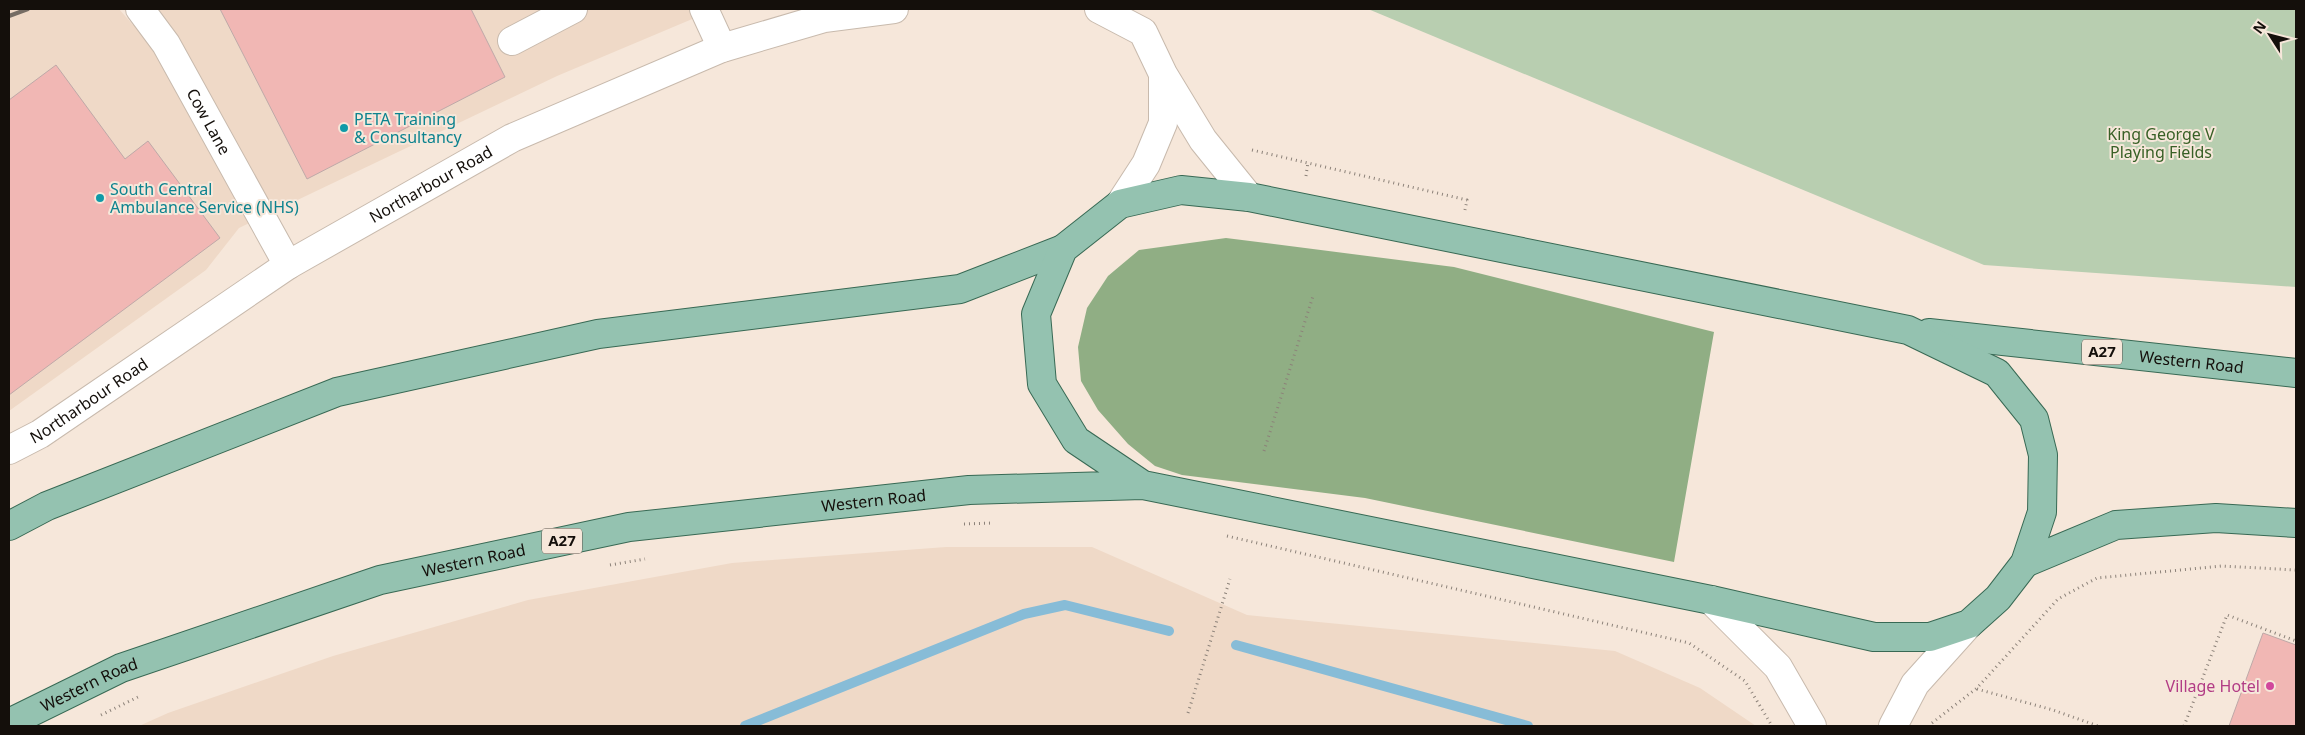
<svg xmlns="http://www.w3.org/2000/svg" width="2305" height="735" font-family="'Noto Sans',sans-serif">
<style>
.built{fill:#efd9c7}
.green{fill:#b8ceb0}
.forest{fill:#90ae84}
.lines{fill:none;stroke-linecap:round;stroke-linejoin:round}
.stream{stroke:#87bcd7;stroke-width:10}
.building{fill:#f1b7b4;stroke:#bea9a8}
.minor-casing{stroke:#c8baad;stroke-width:30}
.major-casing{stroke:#386954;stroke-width:30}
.path{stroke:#8c8279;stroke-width:3;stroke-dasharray:1 4;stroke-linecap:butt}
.minor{stroke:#fff;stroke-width:28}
.major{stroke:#94c2b0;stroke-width:28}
.rail{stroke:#756c64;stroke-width:4}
.culture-dot{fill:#0f9aa8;stroke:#f6e7da;stroke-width:2}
.hotel-dot{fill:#d1479c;stroke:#f6e7da;stroke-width:2}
.labels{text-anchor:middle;stroke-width:4;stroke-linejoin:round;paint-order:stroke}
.shield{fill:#f6e7da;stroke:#585049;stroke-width:1}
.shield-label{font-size:15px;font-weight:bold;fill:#140f0b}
.culture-label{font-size:16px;fill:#0d838f;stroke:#f6e7da;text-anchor:start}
.street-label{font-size:16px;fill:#140f0b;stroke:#f6e7da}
.park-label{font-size:16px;fill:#386026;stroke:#f6e7da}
.hotel-label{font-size:16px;fill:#b23c85;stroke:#f6e7da;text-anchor:end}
</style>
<rect width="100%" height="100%" fill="#f6e7da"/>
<path class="built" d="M9,9H119L133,25L158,13L156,9H716L557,76L239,228L206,270L9,411Z
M946,547H1092L1247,615L1615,651L1700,688L1756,726H139L168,713L333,656L528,600L732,563Z"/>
<path class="green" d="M1368,9H2296V287L1984,265Z"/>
<path class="forest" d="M1226,238L1454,267L1714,332L1674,562L1365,498L1182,475L1155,466L1128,444L1098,410L1081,381L1078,347L1087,308L1108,276L1139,250Z"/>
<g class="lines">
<path class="stream" d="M1236,645L1528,726
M745,726L1024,614L1065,605L1169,631"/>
</g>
<path class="building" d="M220,9H471L505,77L307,179Z
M56,65L125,159L148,141L220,238L9,395V100Z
M2263,633L2296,645V726H2229Z"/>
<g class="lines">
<g class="minor-casing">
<g id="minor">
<path id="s1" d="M140,9L166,44L288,265"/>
<path d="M704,9L722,48"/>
<path d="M1099,9L1143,32L1163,74L1203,140L1249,197"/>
<path d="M512,41L573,9"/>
<path d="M1120,204L1146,164L1163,123V75"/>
<path id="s2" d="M9,450L40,434L288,265L512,138L722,48L824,18L894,9"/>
<path d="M1711,600L1778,667L1812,726"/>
<path d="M1893,726L1915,684L1969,624"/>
</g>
</g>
<g class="major-casing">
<g id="major">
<path id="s3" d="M1929,333L2296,373"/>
<path d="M9,526L47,506L337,392L598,334L960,289L1063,249"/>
<path d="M2025,563L2116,525L2216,518L2296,523"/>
<path id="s4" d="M9,723L121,668L380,580L629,527L969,490L1143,485L1711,600L1874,637H1930L1969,624L1998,598L2025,563L2042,512L2043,455L2034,419L1997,373L1908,330L1249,197L1181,190L1120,204L1063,249L1036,314L1042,384L1076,440L1143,485"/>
</g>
</g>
<path class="path" d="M1252,150L1467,200L1465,210
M1306,176L1308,162
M1264,451L1313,296
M964,524L993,523
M1227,536L1689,643L1745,681L1772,726
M610,565L645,559
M1977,689L2053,710L2098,726
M1188,713L1230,579
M101,715L140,696
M1932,723L1977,688L2058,599L2097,578L2222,566L2296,570
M2184,726L2227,615L2296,641"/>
<use href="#minor" class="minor"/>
<use href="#major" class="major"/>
<path class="rail" d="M9,16L28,9"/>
</g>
<g class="culture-dot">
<circle cx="344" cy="128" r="5"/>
<circle cx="100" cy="198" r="5"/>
</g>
<circle class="hotel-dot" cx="2270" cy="686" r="5"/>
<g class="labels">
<g class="shield">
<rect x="2082" y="339.5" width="40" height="25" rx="4"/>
<rect x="542" y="528.5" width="40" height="25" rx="4"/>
</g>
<g class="shield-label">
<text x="2102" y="357">A27</text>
<text x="562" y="546">A27</text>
</g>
<g class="culture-label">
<text x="354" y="125">PETA Training<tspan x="354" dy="18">&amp; Consultancy</tspan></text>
<text x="110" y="195">South Central<tspan x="110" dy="18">Ambulance Service (NHS)</tspan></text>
</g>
<g class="street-label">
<text dy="6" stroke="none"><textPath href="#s1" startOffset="132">Cow Lane</textPath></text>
<text dy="6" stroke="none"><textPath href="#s2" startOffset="499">Northarbour Road</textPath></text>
<text dy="6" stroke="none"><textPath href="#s3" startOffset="264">Western Road</textPath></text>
<text dy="6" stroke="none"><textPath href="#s2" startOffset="94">Northarbour Road</textPath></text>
<text dy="6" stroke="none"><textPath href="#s4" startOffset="899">Western Road</textPath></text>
<text dy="6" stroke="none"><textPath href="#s4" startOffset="494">Western Road</textPath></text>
<text dy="6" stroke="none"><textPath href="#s4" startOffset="89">Western Road</textPath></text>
</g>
<g class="park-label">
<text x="2161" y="140">King George V<tspan x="2161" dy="18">Playing Fields</tspan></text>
</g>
<g class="hotel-label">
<text x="2260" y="692">Village Hotel</text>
</g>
</g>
<rect width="2305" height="735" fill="none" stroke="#140f0b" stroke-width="20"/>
<g transform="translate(2270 35) rotate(306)" stroke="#f6e7da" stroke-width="4" paint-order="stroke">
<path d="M0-4L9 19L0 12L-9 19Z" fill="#140f0b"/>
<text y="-8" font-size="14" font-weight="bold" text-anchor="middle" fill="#140f0b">N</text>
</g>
</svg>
